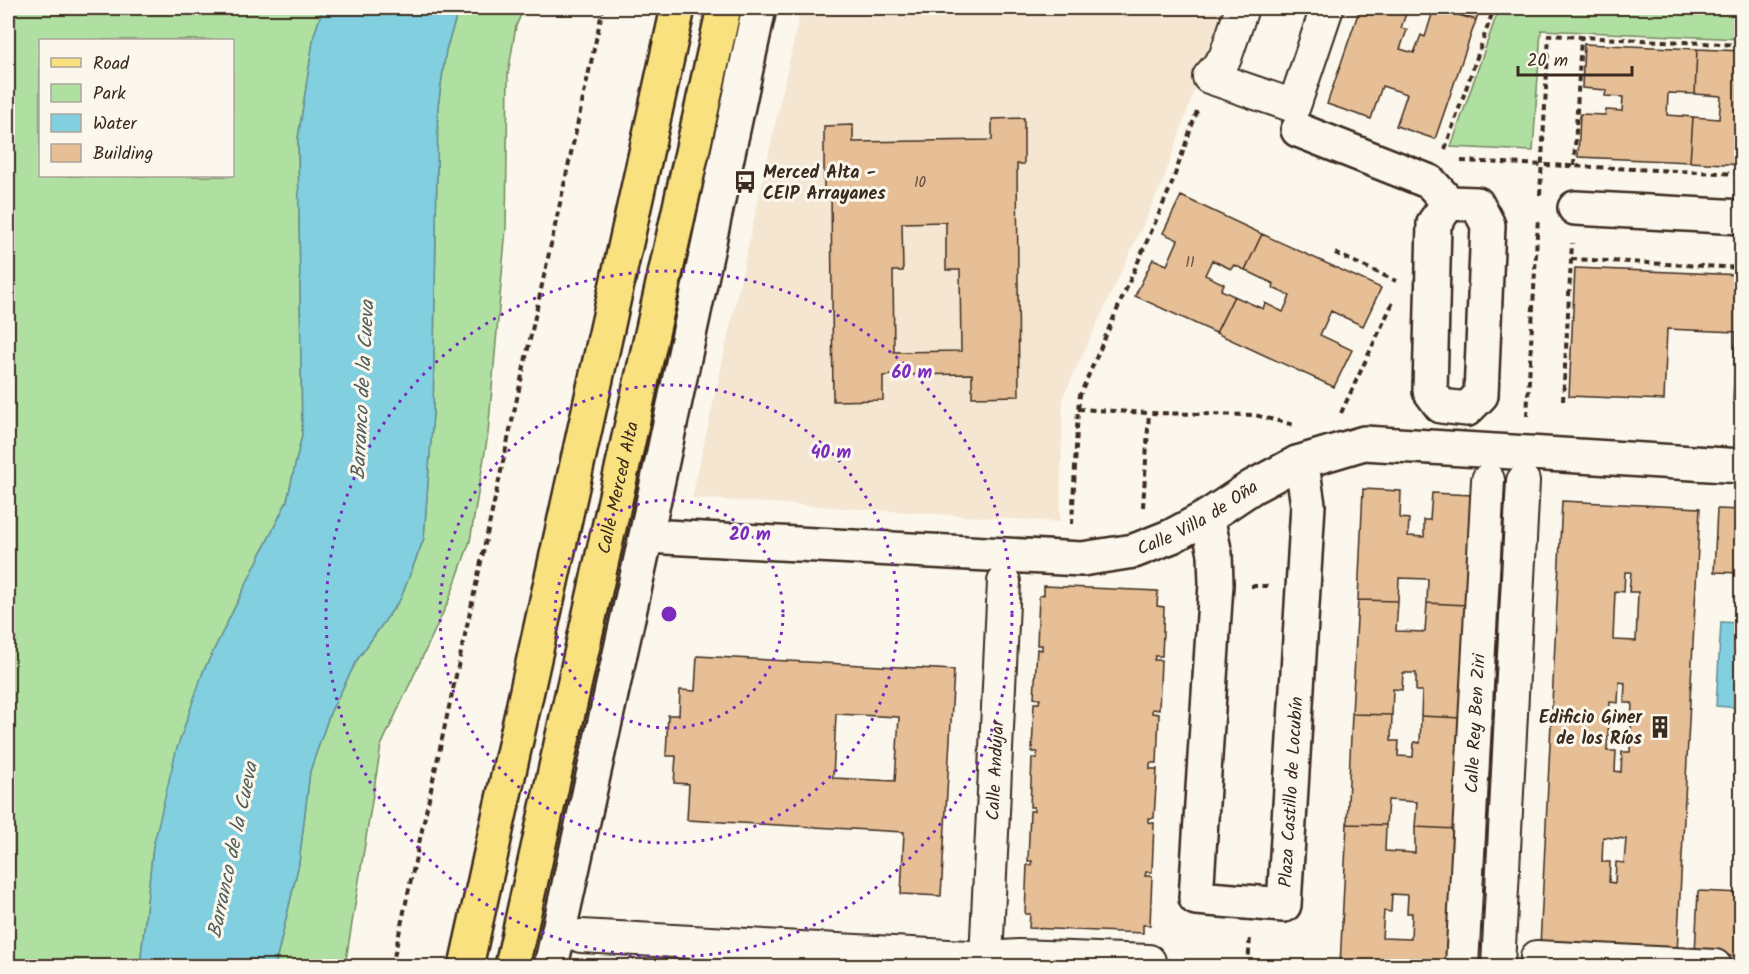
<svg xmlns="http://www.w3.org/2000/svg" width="1749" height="974" font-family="Kalam,sans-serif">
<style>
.built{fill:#f5e6d2}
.green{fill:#afe0a1;stroke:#758560;stroke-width:1.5;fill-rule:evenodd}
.water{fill:#81cfdf;stroke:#658d92;stroke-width:1.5}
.building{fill:#e7bf97;stroke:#3b2a1e;stroke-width:1.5;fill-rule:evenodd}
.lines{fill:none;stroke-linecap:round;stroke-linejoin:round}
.pedestrian-casing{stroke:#3b2a1e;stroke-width:36}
.minor-casing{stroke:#3b2a1e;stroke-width:38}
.primary-casing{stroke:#3b2a1e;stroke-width:38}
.path{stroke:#3b2a1e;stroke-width:4;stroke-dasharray:6 4.5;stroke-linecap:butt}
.pedestrian{stroke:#fbf7ec;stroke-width:32}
.minor{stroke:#fbf7ec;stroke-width:33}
.primary{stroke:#fae180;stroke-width:33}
.ring{fill:none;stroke:#7b2cbf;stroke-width:3;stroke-dasharray:3 6}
.labels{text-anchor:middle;stroke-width:6;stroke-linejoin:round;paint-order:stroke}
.number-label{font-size:15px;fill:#664f3c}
.poi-label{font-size:18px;font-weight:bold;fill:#3b2a1e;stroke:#fbf7ec;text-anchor:start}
.street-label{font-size:18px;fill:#3b2a1e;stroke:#fbf7ec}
.water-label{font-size:20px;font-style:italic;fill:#505c58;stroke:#fbf7ec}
.centre{fill:#7b2cbf;stroke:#fbf7ec;stroke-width:3}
.ring-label{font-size:18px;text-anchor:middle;font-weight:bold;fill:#7b2cbf;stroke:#fbf7ec;stroke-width:6;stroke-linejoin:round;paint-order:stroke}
</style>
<rect width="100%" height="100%" fill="#fbf7ec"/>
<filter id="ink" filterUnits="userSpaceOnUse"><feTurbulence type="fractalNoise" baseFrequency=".0167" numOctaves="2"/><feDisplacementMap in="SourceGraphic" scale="12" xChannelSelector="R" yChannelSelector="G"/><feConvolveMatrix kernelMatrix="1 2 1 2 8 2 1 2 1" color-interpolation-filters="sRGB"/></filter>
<g filter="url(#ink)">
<path class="built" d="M801,8H1223L1162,184L1063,397L1060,522L692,498Z"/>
<path class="green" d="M8,8H323L314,36L298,139L302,435L287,501L203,672L153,847L140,966H8ZM40,40H232V176H40Z
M459,8H524L516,26L508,74L506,228L488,434L470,541L449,600L381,746L345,966H275L299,863L310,771L330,713L357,660L401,598L424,538L433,413L438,106L446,50Z
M1499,8H1741V39L1541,30L1533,151L1451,147Z"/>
<path class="water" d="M323,8H459L446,50L438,106L433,413L424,538L401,598L357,660L330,713L310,771L299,863L275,966H140L153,847L176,751L203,672L287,501L302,435L298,139L314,35Z
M1721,622L1741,623V708L1716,706Z"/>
<path class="building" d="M1360,8H1408L1401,28L1407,30L1400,49L1414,53L1421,35L1425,37L1434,8L1476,20L1435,139L1396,126L1407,94L1382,86L1371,119L1327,104Z
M1439,8H1480L1476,20Z
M1584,44L1697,49L1695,94L1668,93L1667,115L1693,117L1690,162L1578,157L1580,114L1605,115L1606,110L1622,111L1623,97L1605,96L1606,90L1582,88Z
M1697,49L1742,51V165L1690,162L1693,117L1719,119L1721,96L1695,94Z
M1024,118V164H1017L1019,396L972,397V374L894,375L883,376V400L833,401L831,191H824V126L853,125V142L992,140V119ZM946,222V270H960L961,351L894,352L893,271H903L902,223Z
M1181,196L1262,234L1245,270L1234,265L1231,269L1212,260L1205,275L1224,284L1221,290L1234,296L1216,333L1135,296L1153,259L1167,265L1178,240L1163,233Z
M1262,234L1381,288L1363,326L1331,311L1320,335L1352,350L1334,387L1216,333L1234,296L1263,309L1265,303L1283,312L1290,296L1273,288L1274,284L1245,270Z
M1575,268L1742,275V404L1733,403L1736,332L1667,329L1664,400L1569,396Z
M1363,489L1401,491L1400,518L1409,519L1408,536L1424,537V520H1430L1432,493L1472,495L1467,605L1427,603L1428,579L1399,578L1398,601L1358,600Z
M1562,501L1700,508L1677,953L1540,946ZM1625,572H1631L1629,592H1638L1636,641L1613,640L1615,591L1624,592ZM1619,682L1625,683L1624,703H1632L1630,752H1622L1621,772L1615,771L1616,751H1607L1610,702L1618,703ZM1603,837L1626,839L1624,863L1616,862L1615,883L1609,882L1610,862H1602Z
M1717,509L1742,510V573L1714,572Z
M1044,586L1158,591L1157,606L1164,607L1162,656H1155L1154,660H1161L1159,710L1152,709V713L1159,714L1157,763H1150V769H1157L1154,818H1148V822L1154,823L1152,872H1146L1145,876H1152L1150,925H1143V933L1029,928L1030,914H1025L1027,865H1032V861H1028L1030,811H1034V807H1030L1032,758H1037V752H1032L1034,703H1039L1040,699L1034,698L1037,649L1042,650V645H1037L1039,596L1044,595Z
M1358,600L1398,601L1396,631L1425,632L1427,603L1467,605L1462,718L1421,716L1422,691H1416V673H1403L1402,690L1393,689L1392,715L1352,714Z
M697,656L954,670L941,896L901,894L904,832L687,820L689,784L674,783L676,756H666L668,715H679L680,690L695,691ZM836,714L899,717L895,781L833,778Z
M1352,714L1392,715L1391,741H1399L1398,756L1413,757L1414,742L1420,743L1421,716L1462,718L1456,829L1415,827L1417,802L1388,800L1386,825L1347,824Z
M1347,824L1386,825L1385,851L1415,853V827L1456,829L1450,966H1340ZM1392,894L1408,895L1407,913H1412L1411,939L1382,938L1384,911L1391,912Z
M1698,891L1742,893V956L1695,954Z"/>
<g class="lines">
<g class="pedestrian-casing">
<g id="pedestrian">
<path d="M1242,8L1225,58L1209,77L1294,106L1327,8"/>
<path d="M581,936L986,958L1019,956L1149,961"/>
<path d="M1537,957L1715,966"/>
<path id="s1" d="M986,958L1004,582"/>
<path id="s2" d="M1462,966L1488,480"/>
<path d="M1498,966L1523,481"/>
</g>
</g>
<g class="minor-casing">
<g id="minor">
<path d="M1298,130L1430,182L1449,203"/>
<path d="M1449,203L1477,204L1488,225L1481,395L1467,409L1441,406L1430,391L1434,223Z"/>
<path d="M1575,208L1742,217"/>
<path id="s3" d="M1207,517L1215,554L1216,584L1196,898L1284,905L1308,505L1304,478L1297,463"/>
<path id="s4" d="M646,536L1082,559L1134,551L1172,536L1207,517L1252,487L1297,463L1364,443L1742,466"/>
<path d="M551,966L646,536L759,8"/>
</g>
</g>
<g class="primary-casing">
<g id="primary">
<path d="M466,966L678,8"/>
<path id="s5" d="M512,966L724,8"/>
</g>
</g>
<path class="path" d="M1445,149L1494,8
M1461,161L1742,174
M1574,166L1581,37L1742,45
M1540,195L1549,35L1581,37
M1335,253L1396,281
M1571,259L1742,268
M1563,401L1572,243
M1078,409L1149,413L1255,415L1294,425
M1341,413L1394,300
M1527,416L1538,217
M1143,507L1149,413
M1072,524L1078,409L1080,395L1171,186L1197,111
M1251,586H1268
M1182,964L1220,966
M392,966L603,8
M1248,966L1250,937"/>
<use href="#pedestrian" class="pedestrian"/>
<use href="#minor" class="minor"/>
<use href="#primary" class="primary"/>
</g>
</g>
<g class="ring">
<circle cx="669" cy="614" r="114"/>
<circle cx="669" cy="614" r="229"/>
<circle cx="669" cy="614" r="343"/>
</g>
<defs>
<g id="bus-bare" transform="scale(1.8)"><path d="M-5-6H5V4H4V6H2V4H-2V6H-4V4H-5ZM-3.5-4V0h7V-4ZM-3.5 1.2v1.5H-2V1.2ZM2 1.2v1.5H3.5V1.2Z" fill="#3b2a1e" stroke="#fbf7ec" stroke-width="2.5" paint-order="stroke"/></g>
<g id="building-bare" transform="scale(1.8)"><path d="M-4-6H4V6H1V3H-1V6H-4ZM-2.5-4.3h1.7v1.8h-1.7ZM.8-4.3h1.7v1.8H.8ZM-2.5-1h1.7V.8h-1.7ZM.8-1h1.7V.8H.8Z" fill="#3b2a1e" stroke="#fbf7ec" stroke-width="2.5" paint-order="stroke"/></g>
</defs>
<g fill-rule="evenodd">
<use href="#bus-bare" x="745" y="182"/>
<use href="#building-bare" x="1660" y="727"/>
</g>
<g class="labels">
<g class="number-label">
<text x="920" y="187">10</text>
<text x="1190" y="267">11</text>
</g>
<g class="poi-label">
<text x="763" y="178">Merced Alta -<tspan x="763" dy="21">CEIP Arrayanes</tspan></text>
<text x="1642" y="723" text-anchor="end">Edificio Giner<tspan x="1642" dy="21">de los Ríos</tspan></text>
</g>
<g class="street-label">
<text dy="6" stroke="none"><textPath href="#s5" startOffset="490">Calle Merced Alta</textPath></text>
<text dy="6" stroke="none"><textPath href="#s4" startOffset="561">Calle Villa de Oña</textPath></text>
<text dy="6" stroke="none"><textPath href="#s2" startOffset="243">Calle Rey Ben Ziri</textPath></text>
<text dy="6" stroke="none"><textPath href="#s1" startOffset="188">Calle Andújar</textPath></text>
<text dy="6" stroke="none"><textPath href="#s3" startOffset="584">Plaza Castillo de Locubín</textPath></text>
</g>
<g class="water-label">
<text transform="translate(362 390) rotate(-87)" y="7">Barranco de la Cueva</text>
<text transform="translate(232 850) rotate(-78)" y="7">Barranco de la Cueva</text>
</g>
</g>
<circle cx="669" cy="614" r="9" class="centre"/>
<g class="ring-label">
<text x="912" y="378">60 m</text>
<text x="831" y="458">40 m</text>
<text x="750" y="540">20 m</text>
</g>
<rect width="1749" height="974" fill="none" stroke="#fbf7ec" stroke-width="30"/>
<rect x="15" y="15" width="1719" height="944" fill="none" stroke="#3b2a1e" stroke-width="2" filter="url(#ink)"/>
<rect x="39" y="39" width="195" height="138" fill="#fbf7ec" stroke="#aea59a" stroke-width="1.5"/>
<rect x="51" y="58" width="30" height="9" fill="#fae180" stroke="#aea59a" stroke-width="1.5"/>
<text x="93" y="69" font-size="18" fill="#3b2a1e">Road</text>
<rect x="51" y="84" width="30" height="18" fill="#afe0a1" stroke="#aea59a" stroke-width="1.5"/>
<text x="93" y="99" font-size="18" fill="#3b2a1e">Park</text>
<rect x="51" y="114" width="30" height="18" fill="#81cfdf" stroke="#aea59a" stroke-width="1.5"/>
<text x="93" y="129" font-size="18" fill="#3b2a1e">Water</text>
<rect x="51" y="144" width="30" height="18" fill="#e7bf97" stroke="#aea59a" stroke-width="1.5"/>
<text x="93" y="159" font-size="18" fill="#3b2a1e">Building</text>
<path d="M1518 66v9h114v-9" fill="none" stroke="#3b2a1e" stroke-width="3"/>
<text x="1527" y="66" font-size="18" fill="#3b2a1e" stroke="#fbf7ec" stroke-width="4.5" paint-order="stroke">20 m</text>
</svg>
